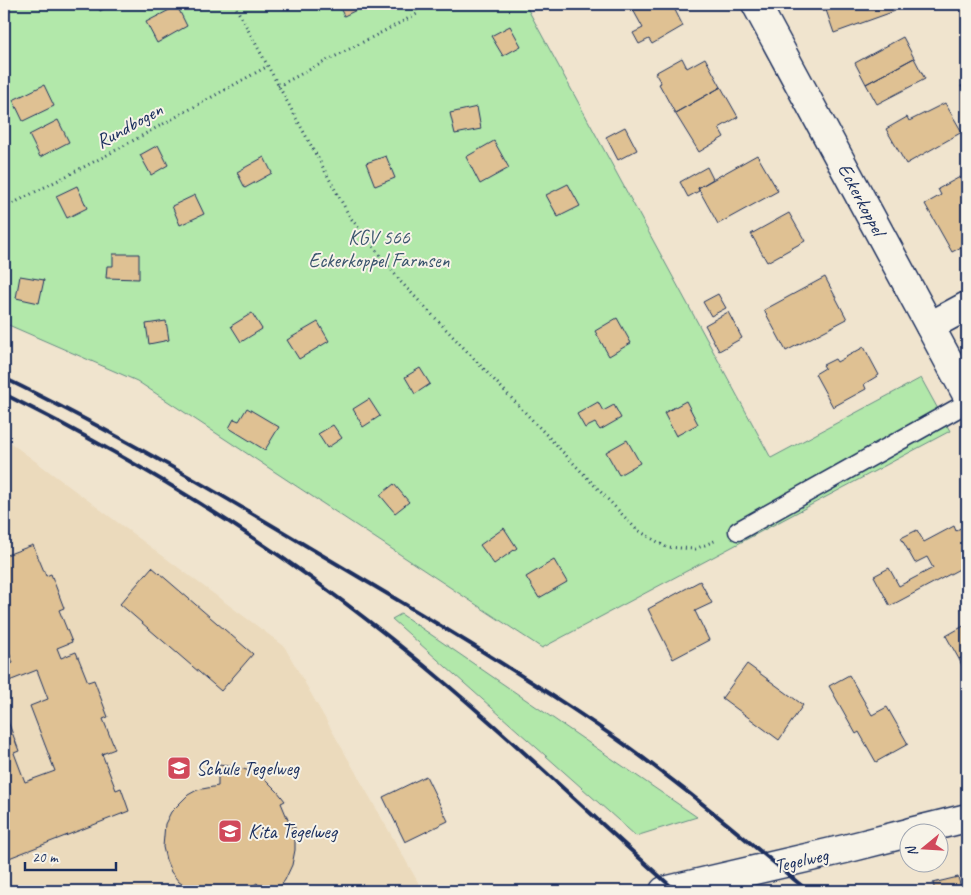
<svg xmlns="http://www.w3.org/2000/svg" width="971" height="895" font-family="Caveat,sans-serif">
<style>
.built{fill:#ebdabc}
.green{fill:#b2e8aa;stroke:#668c84}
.building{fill:#dfc193;stroke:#1b2f5e}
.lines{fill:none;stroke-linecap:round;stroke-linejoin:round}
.lane-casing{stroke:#1b2f5e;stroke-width:21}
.street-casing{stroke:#1b2f5e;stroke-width:31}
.secondary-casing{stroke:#1b2f5e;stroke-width:31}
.path{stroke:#1b2f5e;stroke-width:3;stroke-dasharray:1 4;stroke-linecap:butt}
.lane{stroke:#f7f3e8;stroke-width:18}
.street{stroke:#f7f3e8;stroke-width:28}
.secondary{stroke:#f7f3e8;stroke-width:28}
.rail{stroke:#1b2f5e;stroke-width:4}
.labels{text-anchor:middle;stroke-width:4;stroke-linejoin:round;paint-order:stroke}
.street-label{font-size:20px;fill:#1b2f5e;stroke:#f7f3e8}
.park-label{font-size:20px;fill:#39546d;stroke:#f7f3e8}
.poi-label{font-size:20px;fill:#1b2f5e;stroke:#f7f3e8;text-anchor:start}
</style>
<rect width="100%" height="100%" fill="#f0e4ce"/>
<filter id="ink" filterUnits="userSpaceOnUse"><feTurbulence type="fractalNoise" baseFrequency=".02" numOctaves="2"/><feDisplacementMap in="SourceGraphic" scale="10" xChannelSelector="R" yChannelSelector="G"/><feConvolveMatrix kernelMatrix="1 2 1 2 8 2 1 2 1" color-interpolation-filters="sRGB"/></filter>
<g filter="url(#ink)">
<path class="built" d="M4,438L284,646L423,891H4Z"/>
<path class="green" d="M4,4H525L771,458L921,378L950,431L542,648L137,381L4,323Z
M401,614L697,817L636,836L392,619Z"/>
<path class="building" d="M96,4H113L100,11Z
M338,4H369L344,16Z
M639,4H676L678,8L675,10L683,26L652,44L649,39L639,44L633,33L643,28L632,8Z
M819,4H843L823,12Z
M843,4H893L895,11L834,33L826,10Z
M177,6L187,26L157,43L146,22Z
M510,26L521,46L503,56L491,36Z
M903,37L914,58L866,84L855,63Z
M682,58L687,68L705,58L721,87L675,113L659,84L661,83L655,73Z
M914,58L925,79L877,104L866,84Z
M967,84V98L961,86Z
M44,85L54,106L23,121L13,100Z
M721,87L738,117L719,128L724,137L699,152L675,113Z
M945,103L962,132L906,164L886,129L907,117L909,121Z
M477,107L481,129L455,134L450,113Z
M58,120L69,142L40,157L29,135Z
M625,127L637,150L618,160L606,137Z
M494,141L509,168L480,184L466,157Z
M158,145L168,165L151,175L140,155Z
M757,155L778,191L718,224L698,188Z
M386,156L395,178L375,186L366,163Z
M264,157L272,173L245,188L237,172Z
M707,167L713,179L698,188L699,191L688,197L680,182Z
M960,177L967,190V244L952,252L925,204L941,195L938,189Z
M568,184L580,206L558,217L546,195Z
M77,186L87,208L67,218L56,196Z
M195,195L204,214L180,225L172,206Z
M789,213L805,241L767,262L751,234Z
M113,254H139V279L106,278L107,266H113Z
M20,276L44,280L39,303L16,298Z
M825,277L847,319L786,351L764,310Z
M718,294L726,308L711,316L703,302Z
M728,312L742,338L719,351L705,325Z
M252,313L262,329L241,342L231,326Z
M617,318L631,343L609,356L595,331Z
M166,321L169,340L149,344L146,324Z
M318,322L329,341L299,359L287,340Z
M864,347L879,375L864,384L866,389L833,407L815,374L825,368L823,365L835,359L837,362Z
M420,368L430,384L415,394L405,377Z
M369,399L380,416L363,427L353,409Z
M686,401L698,424L676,436L664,413Z
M598,402L603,411L614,405L621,418L600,430L595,423L585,428L577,414Z
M247,408L279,427L265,450L229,428L234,419L239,421Z
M333,425L342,438L327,448L318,434Z
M627,440L640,463L619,475L606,452Z
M394,484L409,502L395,513L380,495Z
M954,526L956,531L960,528L967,541L962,543L967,552V565L890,606L874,576L889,568L899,586L933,568L927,557L915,563L901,538L917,530L924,542Z
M504,528L517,548L494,564L480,545Z
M33,545L46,576L51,574L64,608L59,610L72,642L57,648L61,658L76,652L88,682L94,680L108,717L103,719L115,749L102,754L116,790L121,788L129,811L4,860V717L6,716L19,751L14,753L25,782L55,771L30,706L48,699L37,670L4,683V667L13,663L4,639V556Z
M554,560L567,582L539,598L526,577Z
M152,567L253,654L221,691L120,604Z
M700,581L712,603L695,611L709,640L673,659L648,609Z
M967,624V655L959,659L946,636Z
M967,655V676L959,659Z
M747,664L803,705L779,740L722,698Z
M849,675L872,715L887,707L908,744L876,762L859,732L856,734L829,686Z
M218,765L238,767L252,772L266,780L278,792L285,801L281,803L291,827H295V850L292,865L285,880L277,891H265L257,883L245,891H193L179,882L171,872L166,860L163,847L165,824L171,812L188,795L197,790L218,786Z
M426,776L448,821L405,842L383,797Z
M958,877L962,891H935L933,883Z"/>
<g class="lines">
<g class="lane-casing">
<path id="lane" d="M738,531L967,403"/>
</g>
<g class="street-casing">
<path id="street" d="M930,326L967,306"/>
</g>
<g class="secondary-casing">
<path id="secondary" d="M756,4L967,395
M910,832L967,818
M664,891L845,849L908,833"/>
</g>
<path class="path" d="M234,4L350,217L401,282L636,529L666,547L695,549L717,540
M4,9L14,4
M278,86L417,14L416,4
M4,208L107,155L268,66"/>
<use href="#lane" class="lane"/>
<use href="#street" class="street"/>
<use href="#secondary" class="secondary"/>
<path class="rail" d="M4,378C109,429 210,488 310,548C416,611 523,673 624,744C688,790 748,841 808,891
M4,394C135,459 260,536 375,626C481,708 576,802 676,891"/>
</g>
</g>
<defs>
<g id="school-square" transform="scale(1.25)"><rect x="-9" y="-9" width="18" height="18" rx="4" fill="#d1495b" stroke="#f7f3e8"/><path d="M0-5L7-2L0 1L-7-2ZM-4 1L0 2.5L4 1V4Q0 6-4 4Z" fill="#fff"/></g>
</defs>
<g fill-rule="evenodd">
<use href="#school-square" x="179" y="768"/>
<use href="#school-square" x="230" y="831"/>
</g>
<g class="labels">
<g class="street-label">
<text transform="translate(129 125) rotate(-29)" y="7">Rundbogen</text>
<text transform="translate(862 199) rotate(62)" y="7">Eckerkoppel</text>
<text transform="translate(801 860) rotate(-13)" y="7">Tegelweg</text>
</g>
<g class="park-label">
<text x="379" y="244">KGV 566<tspan x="379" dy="23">Eckerkoppel Farmsen</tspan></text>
</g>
<g class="poi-label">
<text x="196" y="775">Schule Tegelweg</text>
<text x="248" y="838">Kita Tegelweg</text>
</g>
</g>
<rect width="971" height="895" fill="none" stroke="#f7f3e8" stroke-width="20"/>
<rect x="10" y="10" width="951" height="875" fill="none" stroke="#1b2f5e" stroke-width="2" filter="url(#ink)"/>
<g transform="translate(924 848) rotate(252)"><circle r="24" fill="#f7f3e8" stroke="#9fa5b1"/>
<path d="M0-4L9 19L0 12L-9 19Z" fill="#d1495b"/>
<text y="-8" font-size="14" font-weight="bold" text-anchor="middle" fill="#1b2f5e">N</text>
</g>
<path d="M25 862v8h91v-8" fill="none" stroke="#1b2f5e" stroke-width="2.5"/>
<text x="32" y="862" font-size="15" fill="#1b2f5e" stroke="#f7f3e8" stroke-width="4" paint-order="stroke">20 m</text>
</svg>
